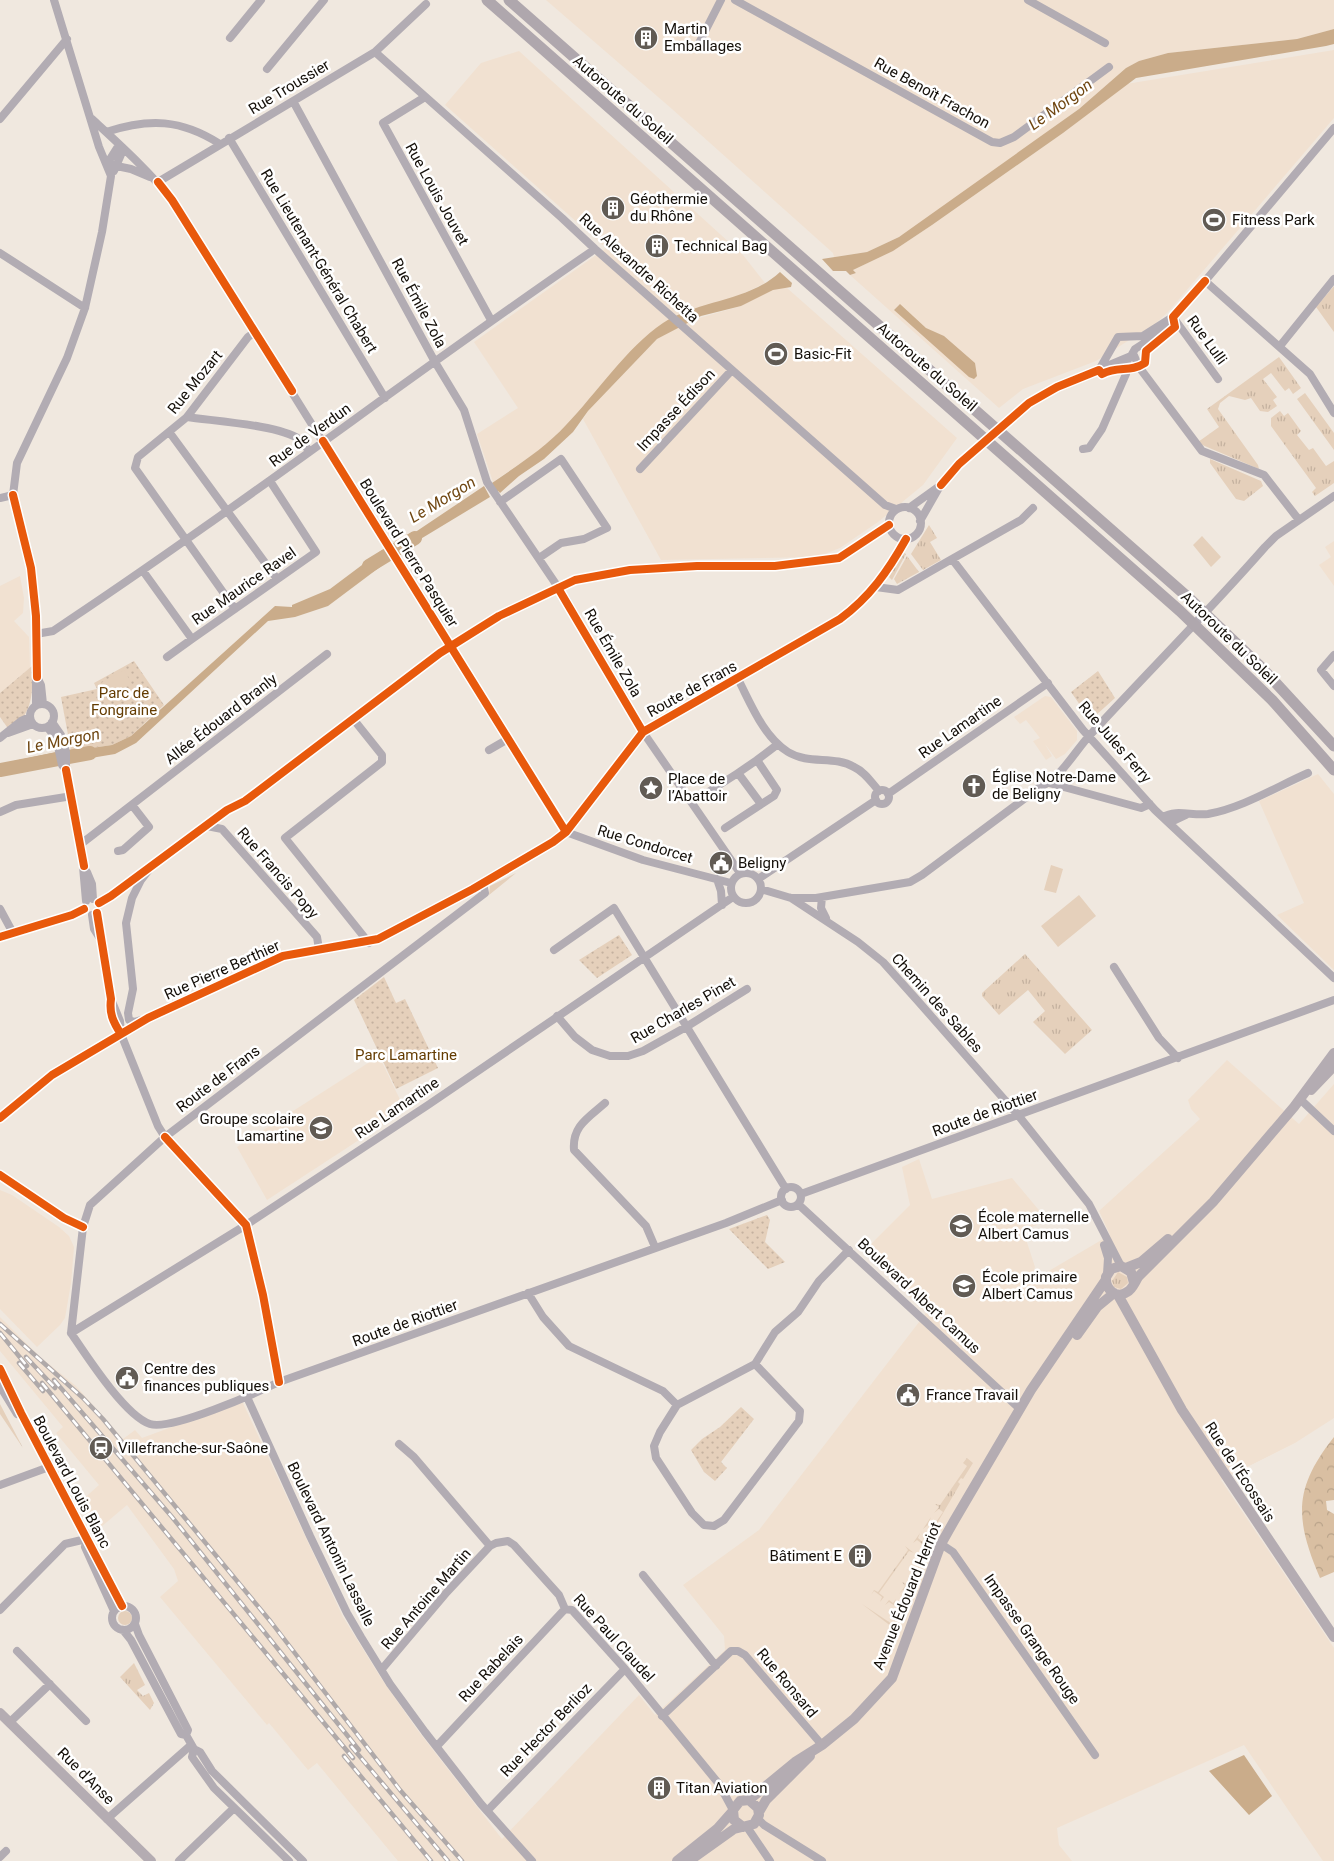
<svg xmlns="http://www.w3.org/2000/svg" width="1334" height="1861" font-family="Roboto,sans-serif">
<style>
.built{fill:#f1e1d1}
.grass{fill:url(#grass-tufts)}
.forest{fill:url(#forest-crowns)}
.park{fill:url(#park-dots)}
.pitch{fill:#e5d0bb}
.water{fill:#caac8a}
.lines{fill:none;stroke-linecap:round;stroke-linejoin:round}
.river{stroke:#caac8a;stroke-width:14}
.minor{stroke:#b2acb3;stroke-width:8}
.major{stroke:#b4acb2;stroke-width:10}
.highway{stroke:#afa7ad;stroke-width:11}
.rail-casing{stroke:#afa9a9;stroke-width:4.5}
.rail{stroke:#fff;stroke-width:2.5;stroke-dasharray:8;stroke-linecap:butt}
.cycleway-casing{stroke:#fff;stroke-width:11}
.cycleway{stroke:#e8590c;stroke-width:8}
.labels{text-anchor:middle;stroke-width:5;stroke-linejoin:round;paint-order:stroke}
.poi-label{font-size:15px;fill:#140f09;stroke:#fff;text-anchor:start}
.street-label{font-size:15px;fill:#140f09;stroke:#fff}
.park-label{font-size:15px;fill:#643c02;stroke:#fff}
.water-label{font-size:16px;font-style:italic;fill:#704712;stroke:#fff}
</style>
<defs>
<pattern id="grass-tufts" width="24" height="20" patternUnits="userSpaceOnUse" patternTransform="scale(1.25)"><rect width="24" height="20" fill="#e5d0bb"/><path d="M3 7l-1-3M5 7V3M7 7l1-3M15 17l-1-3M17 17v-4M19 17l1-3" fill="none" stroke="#c4b19f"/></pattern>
<pattern id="forest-crowns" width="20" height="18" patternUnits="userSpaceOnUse" patternTransform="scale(1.25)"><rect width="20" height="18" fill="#d9bfa2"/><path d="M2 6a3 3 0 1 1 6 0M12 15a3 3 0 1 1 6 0" fill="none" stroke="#b9a38a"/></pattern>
<pattern id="park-dots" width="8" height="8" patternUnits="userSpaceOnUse" patternTransform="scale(1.25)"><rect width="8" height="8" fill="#e5d0bb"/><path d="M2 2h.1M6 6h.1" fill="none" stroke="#c4b19f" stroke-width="1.8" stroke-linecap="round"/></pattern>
</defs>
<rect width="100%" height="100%" fill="#f0e8df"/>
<path class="built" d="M546,0H1334V29L1297,39L1168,53L1139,61L1126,68L1079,109L907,233L867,252L834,257L833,253L672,109Z
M1334,50V118L1168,312L1155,324L1096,361L1023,389L999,408L850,275L856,273L853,270L893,251L932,225L1063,133L1126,84Z
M519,51L743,255L765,283L734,298L692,310L644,340L609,376L565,427L541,449L493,482L477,434L518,408L474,342L606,248L445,105L481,63Z
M778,288H787L957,438L923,485L878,522L840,548L817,557L661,560L583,419L588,411L657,339L689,321L741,306L756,296Z
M1334,541V586L1319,565L1331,557L1325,547Z
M20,576L24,598L23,613L14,621L29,637L30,668L0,693V586Z
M1045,696L1051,697L1077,731V740L1065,754L1056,759L1045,744L1052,756L1046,760L1033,741L1040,738L1026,720L1020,724L1014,717Z
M1318,774L1334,794V970L1277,915L1304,903L1259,801Z
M379,1056L405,1110L267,1200L237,1147Z
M1227,1060L1299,1124L1334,1084V1418L1295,1443L1221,1480L1334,1648V1861H1323L1244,1745L1057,1828L1059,1845L1072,1861H398L317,1763L308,1770L269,1723L267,1725L160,1597L178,1581L174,1569L127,1505L101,1527L80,1502L99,1485L56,1433L63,1427L0,1351V1317L40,1357L76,1386L123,1439L135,1430L142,1438L242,1401L343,1617L381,1678L416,1728L502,1839L639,1695L655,1715L725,1650L724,1636L683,1585L759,1530L926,1313L863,1252L910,1205L902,1167L919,1159L932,1199L1012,1178L1048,1221L1023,1230L1035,1267L1030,1282L1110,1235L1099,1211L1200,1119L1191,1109L1188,1100Z
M0,1190L12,1195L59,1227L69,1236L74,1247L71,1283L65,1318L60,1325L37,1347L0,1309Z"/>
<path class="grass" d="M1334,286V332L1316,307Z
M1279,357L1301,388L1293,394L1289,388L1285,391L1271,373L1263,379L1277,397L1273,400L1277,406L1268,412L1260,411L1251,398L1245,400L1229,396L1220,403L1218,409L1258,465L1259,469L1200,444L1198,442L1219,427L1207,409Z
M1305,393L1334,433V450L1297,399Z
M1280,411L1284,416L1288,413L1301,431L1297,435L1309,450L1313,448L1326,466L1334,461V483L1315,496L1312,492L1316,488L1271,426V418Z
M1210,459L1261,481L1263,486L1244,501L1236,499L1210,463Z
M929,525L937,538L930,542L941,560L923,570L911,554Z
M903,552L906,554L892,580L889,577Z
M907,556L919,572L897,584L894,579Z
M516,873L489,895L490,886Z
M1025,954L1092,1030L1065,1054L1033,1022L1045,1011L1028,990L999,1015L982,996V993Z
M1118,1272L1127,1277L1128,1283L1121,1289L1114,1287L1112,1281Z
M0,1404L23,1448L0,1414Z
M967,1458L973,1463L963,1479L961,1478L958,1482L960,1484L932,1532L916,1576L910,1570L915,1572L919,1566L915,1563L925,1546L917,1540L913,1543L920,1533L918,1538L924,1543L931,1533L929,1532L932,1527L928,1525L923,1529L931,1517L929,1522L934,1525L943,1512L939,1509L934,1513L939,1507L935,1504L940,1505L967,1466L963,1463Z
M905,1546L914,1553L909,1551L879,1593L884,1597L880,1602L882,1597L874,1591L871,1595L874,1590L878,1592L908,1550Z
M902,1582L906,1584L905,1589L909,1591L912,1587L896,1630L862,1604L892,1624L901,1610L889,1602L885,1605L889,1600L893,1603L896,1599L894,1604L900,1608L908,1593L903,1590L899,1594L905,1586Z
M118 1618a7 7 0 1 1 14 0a7 7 0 1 1-14 0Z
M134,1663L145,1685L137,1690L143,1696L149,1693L154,1703L150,1710L120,1677Z"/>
<path class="forest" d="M1334,1437V1500L1326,1501L1327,1510L1334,1514V1572L1320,1578C1295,1519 1293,1489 1334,1437Z"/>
<path class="park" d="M134,661L164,705L131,736L112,745L71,751L61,697L97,689L94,683Z
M32,666C33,687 34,721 7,727L0,717V693Z
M1098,671L1115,698L1095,716L1087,715L1071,692Z
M619,935L632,955L597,978L579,960Z
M384,977L396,1003L405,999L438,1068L396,1089L354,1000Z
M767,1215L770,1220L765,1242L785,1262L768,1269L729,1229Z
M741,1407L754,1419L721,1462L727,1468L715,1481L704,1472L691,1450L702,1439L720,1427Z"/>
<path class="pitch" d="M1202,536L1221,557L1211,567L1193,545Z
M124,670L131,682L108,695L101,683Z
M1051,865L1063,869L1056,893L1044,890Z
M1079,895L1096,916L1058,947L1041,926Z"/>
<path class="water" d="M1334,29V44L1326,46L1136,78L1063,133L932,225L893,251L853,270L856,273L850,275L846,271H833L822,259L867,252L899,237L1079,109L1126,68L1139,61L1168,53L1297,39Z
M780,272L792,283L791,287L773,290L741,306L701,316L657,339L588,411L573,432L544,459L519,476L500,493L498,491L495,494L489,485C515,467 544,449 566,425C596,394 627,347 663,323C698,300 748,302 780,272Z
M900,304L926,328L944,336L975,363L977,376L974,379L969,377L894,310Z
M484,486L490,497L404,549L405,551L402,553L395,541L411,535Z
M382,550L388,561L328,606L295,617L268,621L136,743L115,754L73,761L71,751L112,745L131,736L275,606L292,607V605L330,589Z
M56,752V763L0,774V764Z
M1244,1755L1272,1796L1249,1815L1209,1771Z"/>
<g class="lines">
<path class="river" d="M369,566L415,538
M0,770L90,753"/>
<path class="minor" d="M735,0L992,142L1000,143L1014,137L1109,67
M1028,0L1105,43
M230,38L261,0
M697,47L721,0
M375,52L562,218L595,249L885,505L896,509
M267,69L324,0
M425,97L383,123L491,320
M293,101L435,362L464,410L487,482L566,599L643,732L740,873
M0,119L67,39
M92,119C120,145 148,170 172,200L566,832L643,860L731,883
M106,132C149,118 181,119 220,144
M229,138L385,398
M107,164L131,169L150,177
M107,164L119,145
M114,171L123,150
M158,182L375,52L426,4
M0,253L85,308
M1205,281L1310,374L1334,413
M1173,317L1218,379
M1280,346L1334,279
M1133,353L1139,367L1202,451L1264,475L1299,520
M1099,370L1118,337L1143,336L1173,317L1184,306L1334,128
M187,417C213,421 279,425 299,439C303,442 306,447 309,451
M170,433L277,579
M1083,449L1089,448L1102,429L1126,374L1128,358
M640,469L732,370
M0,498L13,495
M500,502L561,459L607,528L584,539L561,543L539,558
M889 523a16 16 0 1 1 32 0a16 16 0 1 1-32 0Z
M909,508L941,485L959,464L1029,403L1057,387L1131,356L1135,349L1158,334L1170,322
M920,521L940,486
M952,559L1021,520L1033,508
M143,571L192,639L316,552L270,481
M876,587L898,590L952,559L1083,730L1155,810L1334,978
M235,609L135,468L138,457L187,417L248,337L255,332
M36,634L53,631C237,509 412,374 595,249
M1334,655L1321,670L1334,686
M167,657L192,639
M37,677L41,685L43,704
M738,679C751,704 763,736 788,752C809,765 834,755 854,767C865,772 871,782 879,791
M30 716a12 12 0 1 1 24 0a12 12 0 1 1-24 0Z
M36,705V616L31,568L13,495L17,463L67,358L85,308L102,232L111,176L99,147L54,0
M354,720L382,755V762L285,838L369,943
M52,722L61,735L66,752V770L81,844L86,901
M47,727L56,738L62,765L66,770
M8,733L33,724
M0,738L21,721L30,717
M489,750L508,739
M738,773L757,760
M1049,783L1141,808L1150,804
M875 797a7 7 0 1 1 14 0a7 7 0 1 1-14 0Z
M888,794L1048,683
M702,796L738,773L761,804
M0,812L16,805L72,796
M1163,817C1176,809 1192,816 1208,814C1242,808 1276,787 1308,773
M1169,823L1186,815
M207,826L222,829L317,937L319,949
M725,828L774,796L777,790L757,760L778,744
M81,844L327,654
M118,851L123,850L149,827L132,805
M87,872L92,884L93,899
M731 888a15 15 0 1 1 30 0a15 15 0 1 1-30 0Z
M717,879L721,891L722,905
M758,879L876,800
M761,889L791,898H816L910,882L922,875L1040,787C1061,778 1075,751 1090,735C1148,672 1208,612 1265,547L1276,536L1334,496
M822,897L821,908L826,918
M791,898L858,942L883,962L917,1000L1018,1115L1089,1204L1121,1266
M99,903L145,871
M0,909L13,933
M97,913L111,999L120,1021L121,1032
M92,915L94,929L99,937
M0,937L72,915L84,909
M554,950L614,908L786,1189
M1114,967L1159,1038L1178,1058
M111,999C109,1013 113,1022 121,1034L158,1126L165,1137L246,1225L263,1295L279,1382
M557,1016L575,1037L592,1050L610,1056H628L643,1051L686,1027L747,989
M141,1020L134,1022L129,1020L128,1013L133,989L126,923L132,898L141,880L151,867L227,810L245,801L440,653L499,616L575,580L630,570L697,566H775L839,558L889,525
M1301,1100L1334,1131
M605,1103C588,1118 572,1126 574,1150L646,1226L655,1247
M0,1118L52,1075L148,1018L283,956L378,939L473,889L553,842L566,832L643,732L840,619C870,597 888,571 906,539
M0,1175L64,1218L83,1227
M781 1197a10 10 0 1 1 20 0a10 10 0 1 1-20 0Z
M801,1194L1334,1000
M798,1204L1020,1409
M1104,1245L1108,1258L1107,1274
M528,1293L543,1317L569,1346L663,1391L677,1405
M71,1333C86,1355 125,1416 150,1424C171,1431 256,1393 279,1382L726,1223L782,1200
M71,1333L246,1225L428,1105L733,897
M71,1333L83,1227L90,1205L165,1137L485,893L483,883
M755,1364L800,1411L799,1421L724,1520L714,1526L704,1525L692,1513L656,1458L654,1446L660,1432L677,1405L755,1364L775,1332L798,1312L819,1281L849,1250
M0,1369L21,1413L122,1606
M0,1386L17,1414
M247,1397L310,1536L347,1613L361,1637L390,1684L425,1732L481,1804L532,1861
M399,1444L414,1457L490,1546
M0,1485L49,1467
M941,1544L953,1552L1095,1755
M85,1547L114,1611
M643,1575L716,1666
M112 1618a12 12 0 1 1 24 0a12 12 0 1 1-24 0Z
M565,1609L572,1610L625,1669L719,1784L733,1810
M0,1610L65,1544L82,1540
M135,1624L139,1635L188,1730L186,1735
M123,1630L131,1640L181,1734L186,1735L194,1749L200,1752L212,1771L303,1861
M17,1651L86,1721
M382,1669L447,1592L490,1546L496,1543L508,1541L514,1545L559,1595L565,1609
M662,1716L731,1651H738L745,1655L822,1745
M10,1722L50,1684
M437,1746L565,1609
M194,1749L192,1757L214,1788L289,1861
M487,1811L625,1669
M107,1819L191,1745
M758,1819L764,1825L822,1861
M747,1827L770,1861
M0,1857L6,1851
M179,1861L234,1808"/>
<path class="major" d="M1311,1090L1334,1066
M1126,1268L1141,1262L1168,1239
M1134,1283L1131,1272L1121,1266L1111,1269L1106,1277C1105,1289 1116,1300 1127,1292C1133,1289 1135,1281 1139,1276L1213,1202L1294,1107L1334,1053
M1118,1295L1182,1410L1334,1637
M1077,1335L1097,1307L1114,1293
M0,1713L151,1861
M749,1800L795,1762L822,1745L854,1719L892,1678L941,1544L954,1521L1031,1390L1105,1281
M759,1812L766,1800L810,1756
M677,1861L717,1829L732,1812
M689,1861L734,1829L754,1824L759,1815L758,1808L749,1800L740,1801L733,1810L734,1820L743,1827"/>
<path class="highway" d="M487,0L1180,611L1272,700L1334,770
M509,0L1191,600L1262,668L1334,746"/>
<g class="rail-casing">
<path id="rail" d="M0,1324L83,1398L103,1419L271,1622L400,1790L462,1861
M0,1333L27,1366
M26,1357L55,1388
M19,1363L43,1391
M54,1380L172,1517L359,1750
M42,1383L353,1758
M351,1746L448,1861
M344,1756L431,1861"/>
</g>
<use href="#rail" class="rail"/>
<g class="cycleway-casing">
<path id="cycleway" d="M158,182L172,200L292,391
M323,441L566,832
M941,485L959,464L1029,403L1057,387L1099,370L1102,374C1118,365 1130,373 1145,363L1146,351L1175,327L1173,317L1205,281
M13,495L31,568L36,616L37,677
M558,588L643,732
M66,770L84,866
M99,903L111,896L227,810L245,801L440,653L499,616L575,580L630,570L697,566H775L839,558L889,525
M97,913L111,999C109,1013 113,1022 121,1034
M0,937L72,915L84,909
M0,1118L52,1075L148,1018L283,956L378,939L473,889L553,842L566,832L643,732L840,619C870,597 888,571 906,539
M165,1137L246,1225L263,1295L279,1382
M0,1175L64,1218L83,1227
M0,1369L21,1413L122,1606"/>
</g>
<use href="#cycleway" class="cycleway"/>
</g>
<defs>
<g id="building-disc" transform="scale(1.25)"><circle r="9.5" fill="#615b54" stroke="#fff"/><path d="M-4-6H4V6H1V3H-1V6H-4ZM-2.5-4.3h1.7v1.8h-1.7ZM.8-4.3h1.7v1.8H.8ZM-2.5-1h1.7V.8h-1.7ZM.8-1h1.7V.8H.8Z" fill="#fff"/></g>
<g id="stadium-disc" transform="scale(1.25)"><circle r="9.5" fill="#615b54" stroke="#fff"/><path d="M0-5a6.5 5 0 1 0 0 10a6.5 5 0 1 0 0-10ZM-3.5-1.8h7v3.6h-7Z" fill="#fff"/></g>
<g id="church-disc" transform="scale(1.25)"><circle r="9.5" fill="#615b54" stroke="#fff"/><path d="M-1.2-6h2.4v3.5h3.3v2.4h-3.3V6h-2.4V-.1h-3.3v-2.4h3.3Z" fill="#fff"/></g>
<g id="sight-disc" transform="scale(1.25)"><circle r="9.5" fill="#615b54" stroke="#fff"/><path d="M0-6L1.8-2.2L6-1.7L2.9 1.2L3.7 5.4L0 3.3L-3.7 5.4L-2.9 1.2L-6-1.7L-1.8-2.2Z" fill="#fff"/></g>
<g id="civic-disc" transform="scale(1.25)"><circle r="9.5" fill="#615b54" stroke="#fff"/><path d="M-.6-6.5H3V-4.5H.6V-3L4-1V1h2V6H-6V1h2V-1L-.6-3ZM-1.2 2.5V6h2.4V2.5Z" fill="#fff"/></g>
<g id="school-disc" transform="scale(1.25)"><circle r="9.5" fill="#615b54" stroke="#fff"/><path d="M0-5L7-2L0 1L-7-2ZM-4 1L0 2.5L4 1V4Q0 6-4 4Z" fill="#fff"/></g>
<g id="station-disc" transform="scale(1.25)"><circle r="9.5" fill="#615b54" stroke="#fff"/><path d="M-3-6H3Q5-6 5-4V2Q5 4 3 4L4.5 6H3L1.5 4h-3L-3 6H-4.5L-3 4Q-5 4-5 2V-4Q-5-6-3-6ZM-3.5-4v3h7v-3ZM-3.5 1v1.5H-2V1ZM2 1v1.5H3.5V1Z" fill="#fff"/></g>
</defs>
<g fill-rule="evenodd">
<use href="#building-disc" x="646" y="38"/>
<use href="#building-disc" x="613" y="208"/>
<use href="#stadium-disc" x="1214" y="220"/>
<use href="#building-disc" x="657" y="246"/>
<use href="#stadium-disc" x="776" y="354"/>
<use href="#church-disc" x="974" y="786"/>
<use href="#sight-disc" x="651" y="788"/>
<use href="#civic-disc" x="721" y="863"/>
<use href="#school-disc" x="321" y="1128"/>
<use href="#school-disc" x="961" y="1226"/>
<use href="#school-disc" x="964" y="1286"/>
<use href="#civic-disc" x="127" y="1378"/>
<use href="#civic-disc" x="908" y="1395"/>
<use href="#station-disc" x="101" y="1448"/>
<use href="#building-disc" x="860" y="1556"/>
<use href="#building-disc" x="659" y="1788"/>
</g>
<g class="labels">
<g class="poi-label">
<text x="664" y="34">Martin<tspan x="664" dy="17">Emballages</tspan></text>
<text x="630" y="204">Géothermie<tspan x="630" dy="17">du Rhône</tspan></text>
<text x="1232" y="225">Fitness Park</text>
<text x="674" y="251">Technical Bag</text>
<text x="794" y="359">Basic-Fit</text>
<text x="992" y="782">Église Notre-Dame<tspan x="992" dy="17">de Beligny</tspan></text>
<text x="668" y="784">Place de<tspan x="668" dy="17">l’Abattoir</tspan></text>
<text x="738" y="868">Beligny</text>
<text x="304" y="1124" text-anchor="end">Groupe scolaire<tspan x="304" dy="17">Lamartine</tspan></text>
<text x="978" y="1222">École maternelle<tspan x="978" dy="17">Albert Camus</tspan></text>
<text x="982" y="1282">École primaire<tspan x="982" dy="17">Albert Camus</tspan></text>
<text x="144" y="1374">Centre des<tspan x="144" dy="17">finances publiques</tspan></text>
<text x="926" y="1400">France Travail</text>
<text x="118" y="1453">Villefranche-sur-Saône</text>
<text x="842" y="1561" text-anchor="end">Bâtiment E</text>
<text x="676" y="1793">Titan Aviation</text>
</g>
<g class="street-label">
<text transform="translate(289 87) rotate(-31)" y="5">Rue Troussier</text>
<text transform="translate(932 93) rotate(29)" y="5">Rue Benoît Frachon</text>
<text transform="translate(623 100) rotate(41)" y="5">Autoroute du Soleil</text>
<text transform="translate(437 194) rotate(61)" y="5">Rue Louis Jouvet</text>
<text transform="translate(319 261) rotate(59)" y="5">Rue Lieutenant-Général Chabert</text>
<text transform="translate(639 268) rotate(42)" y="5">Rue Alexandre Richetta</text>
<text transform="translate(419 303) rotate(62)" y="5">Rue Émile Zola</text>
<text transform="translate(1207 340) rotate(54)" y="5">Rue Lulli</text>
<text transform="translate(927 367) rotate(41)" y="5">Autoroute du Soleil</text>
<text transform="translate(195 382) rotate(-51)" y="5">Rue Mozart</text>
<text transform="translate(676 410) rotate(-47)" y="5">Impasse Édison</text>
<text transform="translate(310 435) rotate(-36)" y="5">Rue de Verdun</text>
<text transform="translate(409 553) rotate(58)" y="5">Boulevard Pierre Pasquier</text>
<text transform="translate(244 586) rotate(-35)" y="5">Rue Maurice Ravel</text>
<text transform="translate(1229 638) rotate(44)" y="5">Autoroute du Soleil</text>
<text transform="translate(613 653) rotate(60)" y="5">Rue Émile Zola</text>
<text transform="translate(692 689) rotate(-29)" y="5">Route de Frans</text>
<text transform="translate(221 719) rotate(-38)" y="5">Allée Édouard Branly</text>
<text transform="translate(960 727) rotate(-35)" y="5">Rue Lamartine</text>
<text transform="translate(1115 742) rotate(49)" y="5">Rue Jules Ferry</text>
<text transform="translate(645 844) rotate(17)" y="5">Rue Condorcet</text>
<text transform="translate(278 873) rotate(49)" y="5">Rue Francis Popy</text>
<text transform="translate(222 970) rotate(-24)" y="5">Rue Pierre Berthier</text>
<text transform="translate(937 1003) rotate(48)" y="5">Chemin des Sables</text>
<text transform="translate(683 1010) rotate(-30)" y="5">Rue Charles Pinet</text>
<text transform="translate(218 1079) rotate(-37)" y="5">Route de Frans</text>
<text transform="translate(397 1108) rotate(-34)" y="5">Rue Lamartine</text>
<text transform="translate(985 1113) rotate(-20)" y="5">Route de Riottier</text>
<text transform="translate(919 1296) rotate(43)" y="5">Boulevard Albert Camus</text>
<text transform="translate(405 1323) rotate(-20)" y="5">Route de Riottier</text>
<text transform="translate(1240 1472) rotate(57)" y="5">Rue de l'Écossais</text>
<text transform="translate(72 1482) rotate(62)" y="5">Boulevard Louis Blanc</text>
<text transform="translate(331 1544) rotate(64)" y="5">Boulevard Antonin Lassalle</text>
<text transform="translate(907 1596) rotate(-68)" y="5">Avenue Édouard Herriot</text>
<text transform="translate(426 1599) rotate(-49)" y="5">Rue Antoine Martin</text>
<text transform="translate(614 1638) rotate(48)" y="5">Rue Paul Claudel</text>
<text transform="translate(1032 1639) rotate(55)" y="5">Impasse Grange Rouge</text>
<text transform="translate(491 1668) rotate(-47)" y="5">Rue Rabelais</text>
<text transform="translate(787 1683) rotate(50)" y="5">Rue Ronsard</text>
<text transform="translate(546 1730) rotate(-46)" y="5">Rue Hector Berlioz</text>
<text transform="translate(86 1776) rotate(45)" y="5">Rue d'Anse</text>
</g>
<g class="park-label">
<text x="124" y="698">Parc de<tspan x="124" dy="17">Fongraine</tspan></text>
<text x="406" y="1060">Parc Lamartine</text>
</g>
<g class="water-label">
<text transform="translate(1060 104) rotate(-36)" y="6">Le Morgon</text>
<text transform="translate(442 499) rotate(-31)" y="6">Le Morgon</text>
<text transform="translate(63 740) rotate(-11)" y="6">Le Morgon</text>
</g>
</g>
</svg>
